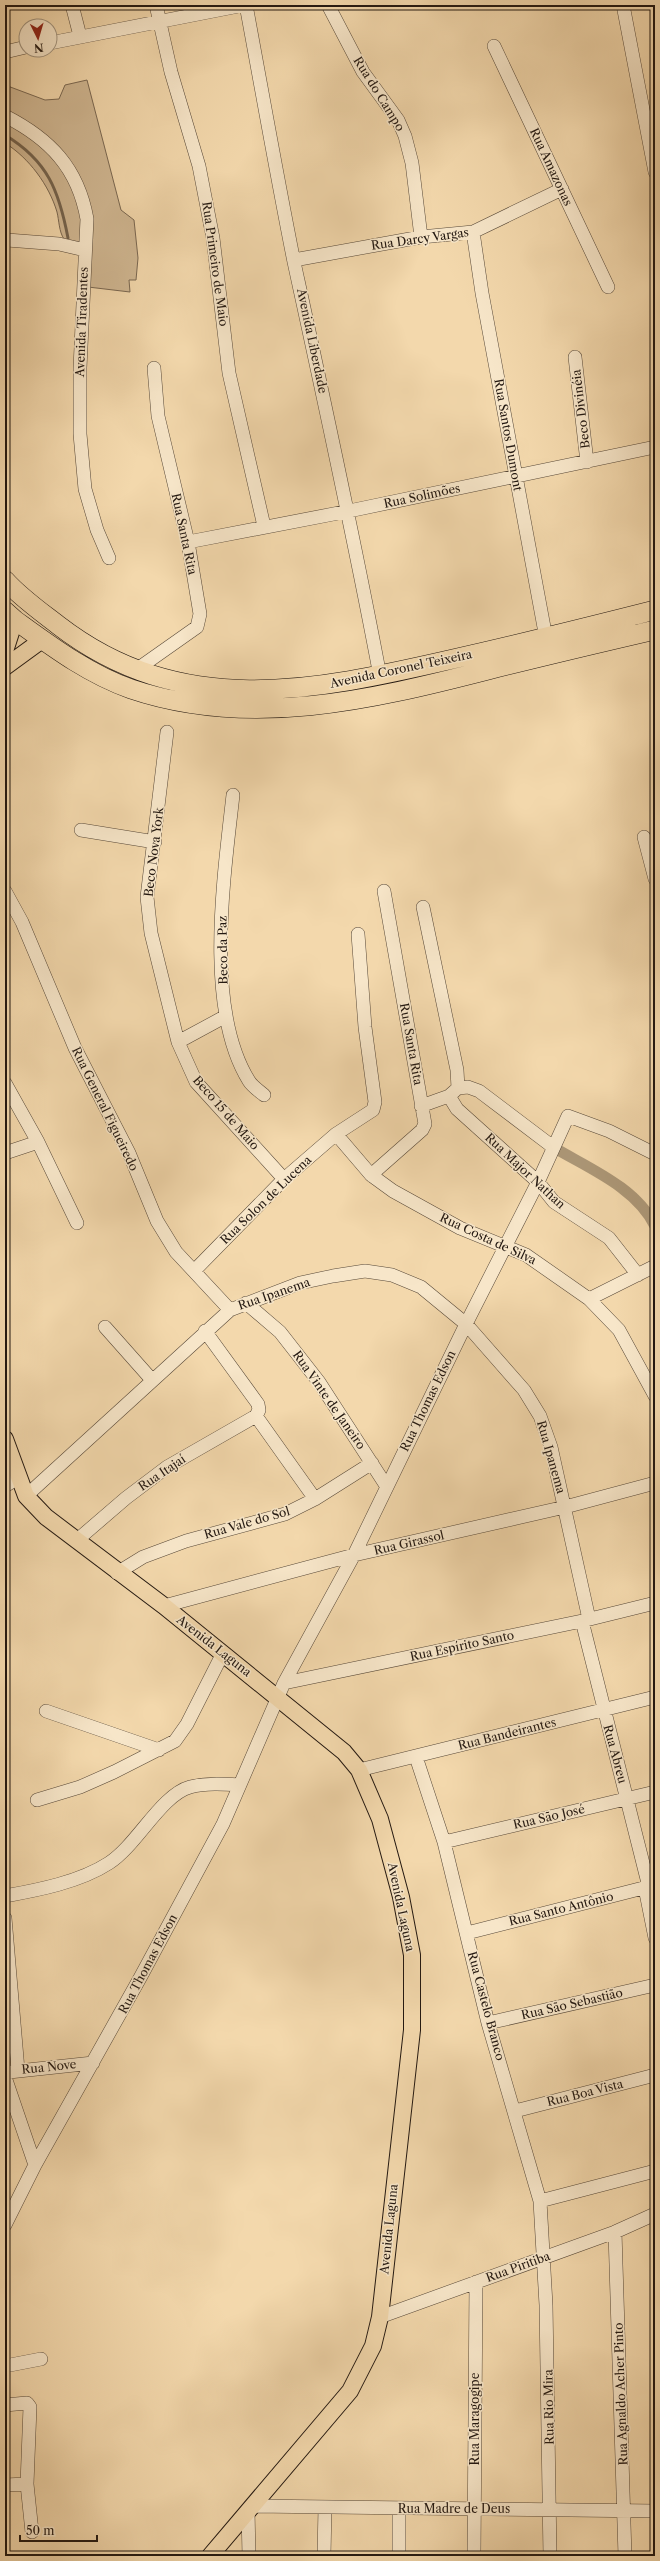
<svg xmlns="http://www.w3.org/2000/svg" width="660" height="2561" font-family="'Libre Caslon Text',serif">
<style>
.green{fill:#d0b792;stroke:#7a6852}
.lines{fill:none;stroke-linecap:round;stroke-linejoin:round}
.stream{stroke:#75644e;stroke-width:3}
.canal{stroke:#ac9777;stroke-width:11}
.minor-casing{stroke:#574838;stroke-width:14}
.major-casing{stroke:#231811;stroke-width:18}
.highway-casing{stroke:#231811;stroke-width:20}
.minor{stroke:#f7e6c9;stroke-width:13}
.major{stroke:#f3d8ac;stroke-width:16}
.highway{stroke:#f3d8ac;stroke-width:19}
.labels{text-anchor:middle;stroke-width:3;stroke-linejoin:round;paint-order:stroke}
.street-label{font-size:12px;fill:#231811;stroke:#f7e6c9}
</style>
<rect width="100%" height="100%" fill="#f3d8ac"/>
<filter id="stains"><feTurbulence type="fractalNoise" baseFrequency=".005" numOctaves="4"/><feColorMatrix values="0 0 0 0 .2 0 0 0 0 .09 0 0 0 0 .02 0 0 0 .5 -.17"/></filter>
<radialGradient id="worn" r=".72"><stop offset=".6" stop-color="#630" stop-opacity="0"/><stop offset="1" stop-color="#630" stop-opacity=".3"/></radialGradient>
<path class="green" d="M87,80L121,210L134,220L138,258L136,280H129L130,292L88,287L91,257C81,253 71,248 64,239C59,232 59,220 57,212C49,185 29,158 5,143V85L45,100L59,99L65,85Z"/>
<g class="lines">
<path class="stream" d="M5,135C48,161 59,191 68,238"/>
<path class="canal" d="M553,1147C588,1168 636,1187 655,1226"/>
<g class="minor-casing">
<path id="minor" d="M72,5L80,36
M156,5L171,72L199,166L213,238L229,373L264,526
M246,5C262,91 277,177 294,262C324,400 354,537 380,676
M328,5L363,72L398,120L405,136L412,163L421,237
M623,5L655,172
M50,43L244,5
M494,46L608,287
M5,52L26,47
M5,116C50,139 78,168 87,219L80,368V434L85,489L97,530L109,558
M473,232L482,293L546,638
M7,240L59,244L85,250
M294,260L421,237L473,232L562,189
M575,357L587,462
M188,542L349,511L655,447
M136,670L197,627L200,614L188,542L158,416L154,368
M167,732L147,897L151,933L178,1042L196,1082L284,1179
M233,795C224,876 204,1009 249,1081C252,1086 259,1091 264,1095
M81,830L155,842
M644,837L655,879
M5,891L22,922L75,1048L129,1153L157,1221L176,1252L230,1310
M178,1042L226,1016
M5,1083L38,1142L77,1223
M458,1088L468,1087L479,1091L553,1147
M449,1096L457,1109L538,1182L554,1202L609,1238L638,1275
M421,1106L449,1096L458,1088L457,1070L423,907
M336,1134L371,1175L393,1191L460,1228L526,1255L589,1299L619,1330L655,1396
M5,1153L38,1142
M371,1175L422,1130L425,1124L384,891
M194,1271L284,1179L336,1134L373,1110L375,1102L365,1027L358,934
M589,1299L655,1266
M246,1303L280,1332L319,1382L387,1487
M105,1327L152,1380
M205,1331L258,1404L259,1410L256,1416L315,1499
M5,1486L18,1478
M26,1496L230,1310L300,1283L333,1276L365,1271L392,1275L421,1287L466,1324L524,1390L540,1416L551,1447L589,1619
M76,1541L126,1498L167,1467L256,1416
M117,1573L143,1557L186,1541L285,1514L315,1499L372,1463
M164,1606L354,1555L565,1507L655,1483
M582,1621L649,1887
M284,1683L354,1555L466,1324L538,1182L568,1116L609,1131L655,1154
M46,1711L159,1750
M416,1757L444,1842L488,2023L540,2201L546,2305L550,2556
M359,1770L655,1697
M37,1800L80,1787L114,1772L175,1741L187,1724L223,1653
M444,1842L655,1792
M645,1888L655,1938
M5,1896C38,1890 80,1882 109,1863C137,1845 161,1795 190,1787C206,1783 223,1784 239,1785
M5,1918L18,2070
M467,1933L655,1885
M488,2023L655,1985
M9,2072L93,2063
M5,2077L35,2165
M515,2111L655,2075
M540,2201L655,2171
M5,2225L35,2165L140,1978L223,1824L284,1683L582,1621L655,1603
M615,2232L625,2556
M380,2317L615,2232L655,2214
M5,2366L41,2359
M5,2405L27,2403L30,2407L27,2484L32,2532
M5,2485L27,2484
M253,2506L655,2511
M248,2510L249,2556
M324,2556L325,2507
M399,2556V2509
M474,2556L476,2282"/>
</g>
<g class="major-casing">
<path id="major" d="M5,651L15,620
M5,667L42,640
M5,1439L26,1496L46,1517L164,1606L344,1752L359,1770L380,1819L401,1897L412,1955V2030L380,2317L373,2346L350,2391L210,2556"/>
</g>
<g class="highway-casing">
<path id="highway" d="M5,580C20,597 40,611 58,625C181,720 313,691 453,659C520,644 588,627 655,610
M5,611L15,620C51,646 88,674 131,689C249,729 371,700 488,670C544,656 599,643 655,630"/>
</g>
<use href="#minor" class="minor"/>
<use href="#major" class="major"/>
<use href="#highway" class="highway"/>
</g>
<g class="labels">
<g class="street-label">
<text transform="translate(379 94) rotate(58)" y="4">Rua do Campo</text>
<text transform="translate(551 167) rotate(65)" y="4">Rua Amazonas</text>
<text transform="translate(420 239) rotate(-8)" y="4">Rua Darcy Vargas</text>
<text transform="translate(215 264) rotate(82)" y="4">Rua Primeiro de Maio</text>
<text transform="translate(82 322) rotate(-88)" y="4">Avenida Tiradentes</text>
<text transform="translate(312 341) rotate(78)" y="4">Avenida Liberdade</text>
<text transform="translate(581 409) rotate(-97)" y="4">Beco Divinéia</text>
<text transform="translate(508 435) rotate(80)" y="4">Rua Santos Dumont</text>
<text transform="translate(422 496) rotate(-12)" y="4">Rua Solimões</text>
<text transform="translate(184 534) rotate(78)" y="4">Rua Santa Rita</text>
<text transform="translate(401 669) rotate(-12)" y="4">Avenida Coronel Teixeira</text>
<text transform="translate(154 852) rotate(-83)" y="4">Beco Nova York</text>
<text transform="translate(223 950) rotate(-91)" y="4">Beco da Paz</text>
<text transform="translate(411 1044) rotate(80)" y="4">Rua Santa Rita</text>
<text transform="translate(105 1109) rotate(64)" y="4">Rua General Figueiredo</text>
<text transform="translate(226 1113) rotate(49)" y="4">Beco 15 de Maio</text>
<text transform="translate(525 1171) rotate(43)" y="4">Rua Major Nathan</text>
<text transform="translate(266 1200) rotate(-44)" y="4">Rua Solon de Lucena</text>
<text transform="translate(488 1239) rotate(25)" y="4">Rua Costa de Silva</text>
<text transform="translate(274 1294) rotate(-19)" y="4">Rua Ipanema</text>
<text transform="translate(329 1400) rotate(55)" y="4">Rua Vinte de Janeiro</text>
<text transform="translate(428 1401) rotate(-64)" y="4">Rua Thomas Edson</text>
<text transform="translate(551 1457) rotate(74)" y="4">Rua Ipanema</text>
<text transform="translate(162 1473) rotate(-34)" y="4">Rua Itajaí</text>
<text transform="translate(247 1523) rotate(-16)" y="4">Rua Vale do Sol</text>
<text transform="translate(409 1543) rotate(-13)" y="4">Rua Girassol</text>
<text transform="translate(214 1646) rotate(38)" y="4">Avenida Laguna</text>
<text transform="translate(462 1646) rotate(-12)" y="4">Rua Espírito Santo</text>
<text transform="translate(507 1734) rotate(-14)" y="4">Rua Bandeirantes</text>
<text transform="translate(615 1754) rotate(75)" y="4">Rua Abreu</text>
<text transform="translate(549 1817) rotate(-13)" y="4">Rua São José</text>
<text transform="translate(401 1907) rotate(78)" y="4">Avenida Laguna</text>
<text transform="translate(561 1909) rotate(-14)" y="4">Rua Santo Antônio</text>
<text transform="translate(148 1964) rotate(-62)" y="4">Rua Thomas Edson</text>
<text transform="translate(572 2004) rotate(-13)" y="4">Rua São Sebastião</text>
<text transform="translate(486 2006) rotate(75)" y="4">Rua Castelo Branco</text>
<text transform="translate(49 2067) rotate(-6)" y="4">Rua Nove</text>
<text transform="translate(585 2093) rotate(-14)" y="4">Rua Boa Vista</text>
<text transform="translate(389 2229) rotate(-84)" y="4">Avenida Laguna</text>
<text transform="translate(518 2267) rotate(-20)" y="4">Rua Piritiba</text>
<text transform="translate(621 2394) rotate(-92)" y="4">Rua Agnaldo Acher Pinto</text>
<text transform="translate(549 2407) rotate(-91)" y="4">Rua Rio Mira</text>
<text transform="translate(475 2419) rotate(-90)" y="4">Rua Maragogipe</text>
<text x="454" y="2513">Rua Madre de Deus</text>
</g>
</g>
<rect width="660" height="2561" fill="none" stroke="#f3d8ac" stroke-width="20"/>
<rect x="6" y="6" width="648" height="2549" fill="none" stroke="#231811" stroke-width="2"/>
<rect x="10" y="10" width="640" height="2541" fill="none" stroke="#231811"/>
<g transform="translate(38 38) rotate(175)"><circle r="19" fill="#f7e6c9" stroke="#a2947f"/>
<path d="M0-3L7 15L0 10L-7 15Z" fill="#8f2418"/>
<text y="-6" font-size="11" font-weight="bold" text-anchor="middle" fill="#231811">N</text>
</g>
<path d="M20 2535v6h77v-6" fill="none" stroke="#231811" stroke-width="2"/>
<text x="26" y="2535" font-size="12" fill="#231811" stroke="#f7e6c9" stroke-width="3" paint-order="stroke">50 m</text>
<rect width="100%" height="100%" filter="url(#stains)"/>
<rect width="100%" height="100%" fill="url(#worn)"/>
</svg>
